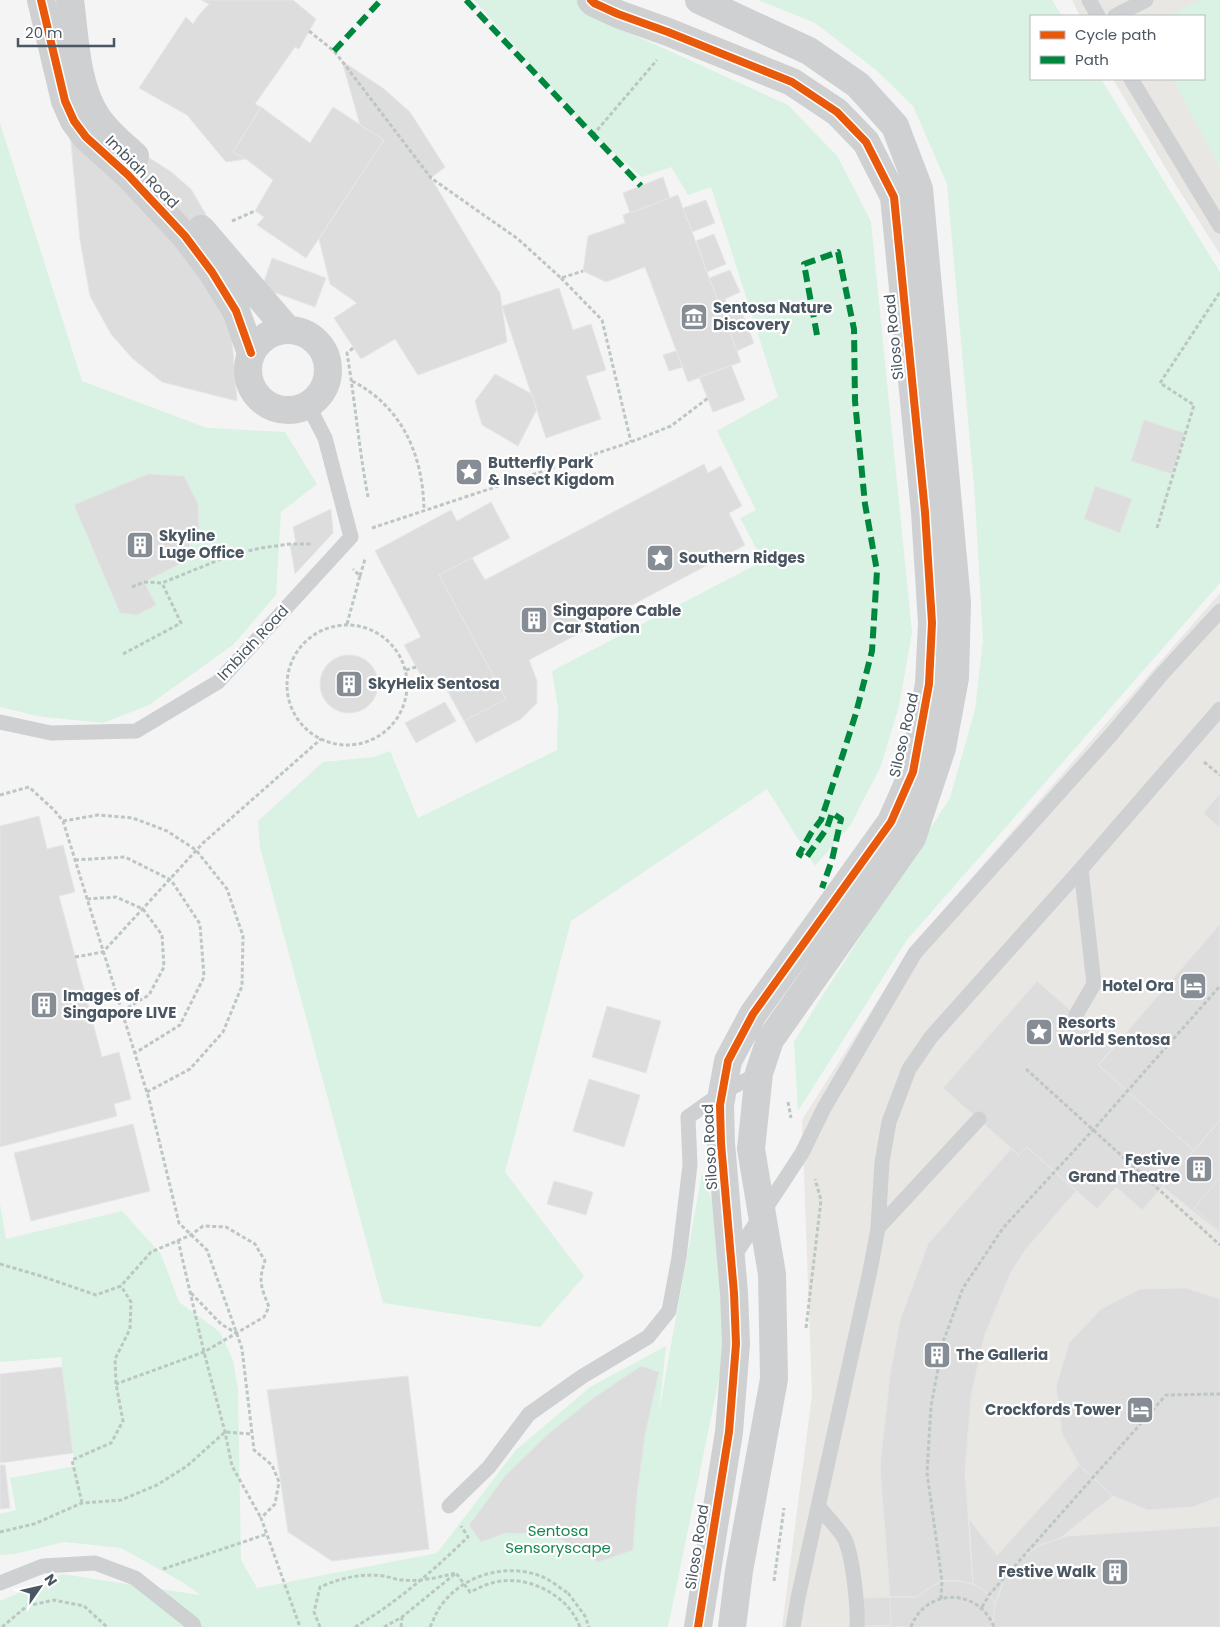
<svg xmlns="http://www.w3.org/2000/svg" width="1220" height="1627" font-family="Poppins,sans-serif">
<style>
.commercial{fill:#e8e7e3}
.green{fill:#d9f2e3}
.building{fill:#ddddde;stroke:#e5e6e7}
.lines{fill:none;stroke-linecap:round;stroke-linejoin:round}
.path{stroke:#bcc7c4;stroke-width:3;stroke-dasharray:4 2.5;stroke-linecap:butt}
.lane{stroke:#ced0d2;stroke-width:15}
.street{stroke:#ced0d2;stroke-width:28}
.path-bridge{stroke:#bcc7c4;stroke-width:3;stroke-dasharray:4 2.5;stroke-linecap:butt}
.quiet{stroke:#00873e;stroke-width:6;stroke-dasharray:12 6;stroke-linecap:butt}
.cycleway-casing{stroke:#fff;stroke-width:11}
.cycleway{stroke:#e8590c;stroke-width:8}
.labels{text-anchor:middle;stroke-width:4.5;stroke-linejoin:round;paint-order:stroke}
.street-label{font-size:15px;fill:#4a5661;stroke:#fff}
.poi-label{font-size:15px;font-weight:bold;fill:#4a5661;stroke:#fff;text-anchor:start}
.park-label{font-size:15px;fill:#17864f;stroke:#fff}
</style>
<rect width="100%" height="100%" fill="#f4f4f4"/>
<path class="commercial" d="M1072,0H1220V254L1172,179L1113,79H1204V16H1080Z
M1220,593V1627H782L812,1395L802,1120L913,945Z"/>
<path class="green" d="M474,0H578L608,23L788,105L838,157L871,222L912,633L899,706L881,766L850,826L815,866L767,789L571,921L505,1172L584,1276L540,1327L383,1303L260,847L258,821L323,762L374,757L390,751L418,818L557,750L558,708L552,671L763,561L740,518L756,510L717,431L778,397L711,187L688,195L671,167L642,177L593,135Z
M758,0H1052L1062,16H1031V79H1101L1220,272V583L906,941L798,1111L794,1042L819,1001L950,798L975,710L983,640L975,499L947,184L913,106L875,69L815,23Z
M1200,0H1220V168L1173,79H1204V16H1169Z
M0,123L82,381L207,428L285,432L317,484L281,512L276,595L233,645L149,705L103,723L37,716L0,707Z
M702,1173L714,1205L724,1298L722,1364L668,1627H0V1601L62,1574L200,1595L184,1583L121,1548L64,1542L15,1554L0,1555V1514L16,1510L10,1478L75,1466L61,1357L0,1362V1204L6,1239L122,1211L161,1254L179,1302L220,1332L233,1360L238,1390L241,1560L257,1588L437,1553L516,1450L590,1387L666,1346L659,1412Z"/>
<path class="building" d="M201,0H293L316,19L299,49L295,47L255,104L261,107L233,152L246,159L226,162L187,115L139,88L186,17L193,24L199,15L209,4Z
M342,61L384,89L410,112L445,167L431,178L500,293L507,342L418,375L395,339L361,359L334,318L357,303L330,284L319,239L384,140L360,125Z
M261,107L310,143L333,107L384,140L306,258L257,225L264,217L255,211L273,180L246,159L233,152Z
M70,132L143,154L170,171L191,189L212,225L228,291L237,401L162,382L132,358L111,334L90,296L80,240Z
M663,177L670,198L630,213L623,193Z
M678,195L741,362L688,382L645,267L606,282L583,271L588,236L625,223L623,215Z
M706,200L715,223L692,232L683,208Z
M714,234L726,264L707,272L696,241Z
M272,258L326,278L315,307L262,288Z
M730,270L740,292L725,299L727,304L737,301L754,343L737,351L709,278Z
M559,288L573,330L591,324L606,370L586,376L601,419L546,438L502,306Z
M676,351L683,367L669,371L663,355Z
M731,365L745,400L713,412L699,377Z
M495,374L532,394L537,409L518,446L482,425L475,401Z
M1144,420L1185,433L1172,474L1131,461Z
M704,464L708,473L721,466L742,506L729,513L745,545L529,660L537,681V703L521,719L476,743L464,721L506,699L439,575L472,558L485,580Z
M148,474L184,476L198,504L199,531H189L190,559L144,582L156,605L137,615L120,613L74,505Z
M1095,486L1132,499L1120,533L1084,519Z
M491,502L510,538L439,575L506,699L464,721L442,681L428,688L404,645L421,637L375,551L451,510L457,521Z
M331,509L333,533L295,574L290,544H296L293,527Z
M320 684a29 29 0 1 1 58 0a29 29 0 1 1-58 0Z
M445,702L456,721L416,743L405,723Z
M1220,794V828L1203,813Z
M39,816L47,849L63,845L75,892L59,896L102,1057L119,1052L131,1099L114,1104L117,1116L0,1147V826Z
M1220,924V1120L1194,1151L1098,1065Z
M1037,981L1114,1048L1098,1065L1194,1151L1142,1210L1116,1187L1097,1209L1027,1147L1019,1155L943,1088Z
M607,1006L661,1021L646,1073L592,1057Z
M589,1079L640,1095L624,1147L573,1131Z
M1220,1120V1233L1163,1187Z
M133,1124L150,1191L31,1221L14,1153Z
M1027,1147L1076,1191L1026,1249L1011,1272L985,1334L971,1396L965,1471L973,1584L960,1581H942L924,1591L917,1597H890L880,1467L890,1375L900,1320L928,1244L1011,1149L1019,1155Z
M1220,1178V1231L1194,1208Z
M554,1181L593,1192L586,1215L547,1204Z
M1186,1288L1220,1299V1497L1192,1507L1148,1510L1113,1496L1079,1465L1062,1433L1056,1387L1069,1343L1101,1309L1140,1289Z
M641,1366L659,1372L645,1435L637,1494L633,1550L598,1562L563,1540L533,1534L506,1533L481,1542L469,1525L506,1475L547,1435L592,1399Z
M62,1367L73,1453L0,1463V1374Z
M408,1376L429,1549L332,1561L288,1532L267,1390Z
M0,1465H5L10,1508L0,1509Z
M1079,1465L1113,1496L1059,1539L1040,1545L1017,1561L1003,1582L995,1605L994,1601L989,1595L981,1588L973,1584L969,1519L997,1555Z
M1220,1526V1627H992L995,1605L1003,1582L1017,1561L1040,1545L1068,1536Z
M942,1581H960L973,1584L981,1588L994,1601L995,1605L992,1627H863L862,1598L917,1597L924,1591Z
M890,1597L891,1625L863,1626L862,1598Z"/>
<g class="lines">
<path class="path" d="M309,31L334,51L342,61L431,178L518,239L561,278L583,271
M593,135L657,60
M232,221L255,211
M561,278L602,320L631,442
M353,348L347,353C355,401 359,449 368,497
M352,381C403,407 423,456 424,510
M372,528L631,442L671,426L708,398
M1157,528L1194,405L1160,383L1220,292
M360,576L365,559
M132,587L144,582L162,583L231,555L261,548L290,544H312
M347,624L360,576L353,569
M287 685a60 60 0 1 1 120 0a60 60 0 1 1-120 0Z
M123,654L181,623L162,583
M406,670L416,667
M1204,762L1220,775
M0,795L29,787L54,810L63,821L149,1099L179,1223L207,1250L237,1334L242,1349L254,1450L272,1465L279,1482L275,1504L261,1518L300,1627
M63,821L98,815L133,818L167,831L196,850L227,889L243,936L242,986L223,1032L190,1069L147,1092
M75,860L125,857L171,880L200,924L204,977L180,1025L135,1053
M87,899L116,897L143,909L162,935L164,967L149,995L122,1011
M75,957L103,952L203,843L321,739
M1026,1069L1220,1245
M788,1102L791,1118
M178,1240L204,1352L225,1432L232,1466L261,1518
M0,1264L41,1276L96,1295L121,1286L151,1252L191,1235L203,1226L226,1227L255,1244L265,1261C258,1281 261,1287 269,1307L264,1317L204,1352L116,1384
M191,1293L221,1324L236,1333
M806,1328L821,1200L815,1179
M82,1503L72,1460L111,1443L123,1421L116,1384L115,1359L130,1329L131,1302L121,1286
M0,1532L34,1524L82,1503L121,1500L157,1485L187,1466L225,1432L251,1434
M163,1569L267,1534
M774,1581L784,1508
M568,1593L585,1616L589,1627
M941,1599L942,1581L927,1473L931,1406L943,1342L963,1288L1003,1228L1093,1130L1220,986
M982,1607L989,1595L1166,1395L1220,1394
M2,1627L27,1606L54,1600L84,1606L107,1627
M355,1627C396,1603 434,1570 468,1537L461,1526
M384,1627L402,1617L456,1573L470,1592C477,1589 484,1585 492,1583C525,1573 568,1594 580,1627
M401,1627L402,1618
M911,1627C926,1587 979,1588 994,1627"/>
<path class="lane" d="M1089,0L1098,16
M1115,16L1146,0
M1131,79L1220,226
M0,722L51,733L136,731L218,682L351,537L325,438L308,405
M1076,1015L1094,984L1081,869
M878,1228L979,1119
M733,1258L802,1153L824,1108L915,953L1111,735L1162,674L1220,611
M449,1506L489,1467L529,1414L583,1376L648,1337L669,1311L679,1257L690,1165L688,1117L722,1093L759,1073
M818,1506C826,1516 836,1526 843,1536C853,1552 858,1608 857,1627
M0,1583L43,1566L95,1563L135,1578L193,1624L194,1627
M793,1627L798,1598L870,1271L878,1228L882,1162L889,1122L909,1069L931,1037L1081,869L1220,709"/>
<path class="street" d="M41,0L65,101L74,121L86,137L128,175L185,236L212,272L236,311L251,353
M70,0C75,37 76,86 97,117C107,132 122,144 135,156
M591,0L594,3L618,14L668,32L792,82L837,112L866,142L894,197L925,512L932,623L929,684L913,772L891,822L753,1014L728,1061L720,1105L721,1143L734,1293L736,1344L729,1432L698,1627
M699,0L809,51L858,85L895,126L919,189L957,602L955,678L942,748L912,838L770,1040L759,1073L751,1149L772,1274L774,1379L739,1571L732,1627
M201,229L288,330
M248 370a40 40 0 1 1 80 0a40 40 0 1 1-80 0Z"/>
<path class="path-bridge" d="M320,1627L314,1612L320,1587C341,1578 361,1573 384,1576C390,1577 396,1580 403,1580C421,1582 439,1577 456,1573
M430,1627C434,1619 437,1610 443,1603C466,1573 511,1562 545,1578C553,1582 561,1589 568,1593"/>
<path class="quiet" d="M466,0L641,186
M334,51L381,0
M817,335L804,264L838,252L854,329L855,401L865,504L877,571L872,651L856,713L843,754L821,820L811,833L799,854L806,858L827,828L832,813L841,819L832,860L822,888"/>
<g class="cycleway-casing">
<path id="cycleway" d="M41,0L65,101L74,121L86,137L128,175L185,236L212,272L236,311L251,353
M591,0L594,3L618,14L668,32L792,82L837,112L866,142L894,197L925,512L932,623L929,684L913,772L891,822L753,1014L728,1061L720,1105L721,1143L734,1293L736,1344L729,1432L698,1627"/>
</g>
<use href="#cycleway" class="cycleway"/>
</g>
<defs>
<g id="museum-square" transform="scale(1.4375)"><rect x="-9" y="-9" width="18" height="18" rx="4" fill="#868d94" stroke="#fff"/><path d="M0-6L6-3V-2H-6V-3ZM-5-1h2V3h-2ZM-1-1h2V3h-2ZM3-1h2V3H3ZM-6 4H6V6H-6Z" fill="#fff"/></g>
<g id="sight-square" transform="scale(1.4375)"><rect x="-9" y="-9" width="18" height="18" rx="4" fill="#868d94" stroke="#fff"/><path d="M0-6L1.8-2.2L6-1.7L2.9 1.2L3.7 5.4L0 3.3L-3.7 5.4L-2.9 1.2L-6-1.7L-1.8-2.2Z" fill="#fff"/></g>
<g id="building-square" transform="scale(1.4375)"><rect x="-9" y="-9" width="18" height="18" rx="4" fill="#868d94" stroke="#fff"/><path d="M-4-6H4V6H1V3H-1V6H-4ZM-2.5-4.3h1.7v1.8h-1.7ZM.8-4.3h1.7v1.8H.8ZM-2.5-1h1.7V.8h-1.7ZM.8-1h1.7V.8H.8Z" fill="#fff"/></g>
<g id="hotel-square" transform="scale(1.4375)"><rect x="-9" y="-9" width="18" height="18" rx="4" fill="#868d94" stroke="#fff"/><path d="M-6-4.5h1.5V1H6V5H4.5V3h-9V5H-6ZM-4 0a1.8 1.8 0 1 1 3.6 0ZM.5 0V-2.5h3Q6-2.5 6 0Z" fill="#fff"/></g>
</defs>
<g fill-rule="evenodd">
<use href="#museum-square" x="694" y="317"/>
<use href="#sight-square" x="469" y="472"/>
<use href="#building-square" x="140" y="545"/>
<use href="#sight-square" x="660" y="558"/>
<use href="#building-square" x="534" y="620"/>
<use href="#building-square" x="349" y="684"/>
<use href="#hotel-square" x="1193" y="986"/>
<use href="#building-square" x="44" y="1005"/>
<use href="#sight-square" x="1039" y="1032"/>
<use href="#building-square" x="1199" y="1169"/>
<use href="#building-square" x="937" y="1355"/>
<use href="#hotel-square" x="1140" y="1410"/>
<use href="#building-square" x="1115" y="1572"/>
</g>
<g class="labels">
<g class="street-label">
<text transform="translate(142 172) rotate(45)" y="5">Imbiah Road</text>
<text transform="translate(894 337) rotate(-96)" y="5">Siloso Road</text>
<text transform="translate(253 643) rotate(-47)" y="5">Imbiah Road</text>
<text transform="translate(904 735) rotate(-77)" y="5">Siloso Road</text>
<text transform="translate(710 1147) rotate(-93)" y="5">Siloso Road</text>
<text transform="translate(697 1547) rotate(-81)" y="5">Siloso Road</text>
</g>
<g class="poi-label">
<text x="713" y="313">Sentosa Nature<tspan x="713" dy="17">Discovery</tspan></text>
<text x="488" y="468">Butterfly Park<tspan x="488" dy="17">&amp; Insect Kigdom</tspan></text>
<text x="159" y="541">Skyline<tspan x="159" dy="17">Luge Office</tspan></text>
<text x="679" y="563">Southern Ridges</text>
<text x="553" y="616">Singapore Cable<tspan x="553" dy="17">Car Station</tspan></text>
<text x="368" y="689">SkyHelix Sentosa</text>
<text x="1174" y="991" text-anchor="end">Hotel Ora</text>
<text x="63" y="1001">Images of<tspan x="63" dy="17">Singapore LIVE</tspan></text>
<text x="1058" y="1028">Resorts<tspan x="1058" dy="17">World Sentosa</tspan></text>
<text x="1180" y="1165" text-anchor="end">Festive<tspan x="1180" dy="17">Grand Theatre</tspan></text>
<text x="956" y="1360">The Galleria</text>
<text x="1121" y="1415" text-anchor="end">Crockfords Tower</text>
<text x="1096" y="1577" text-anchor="end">Festive Walk</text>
</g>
<g class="park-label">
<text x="558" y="1536">Sentosa<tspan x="558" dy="17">Sensoryscape</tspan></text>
</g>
</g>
<rect x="1030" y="15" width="175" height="65" fill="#ffffff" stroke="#b7bbc0"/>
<rect x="1040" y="31" width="25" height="8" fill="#e8590c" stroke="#b7bbc0"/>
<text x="1075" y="40" font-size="15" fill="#4a5661">Cycle path</text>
<rect x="1040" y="56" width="25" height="8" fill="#00873e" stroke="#b7bbc0"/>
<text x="1075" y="65" font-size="15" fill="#4a5661">Path</text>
<g transform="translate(40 1587) rotate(56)" stroke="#ffffff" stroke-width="4" paint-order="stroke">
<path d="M0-4L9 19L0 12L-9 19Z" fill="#4a5661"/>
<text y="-8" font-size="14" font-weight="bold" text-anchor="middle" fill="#4a5661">N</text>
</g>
<path d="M18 38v8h96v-8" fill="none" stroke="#4a5661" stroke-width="2.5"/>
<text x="25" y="38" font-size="15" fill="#4a5661" stroke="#ffffff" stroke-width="4" paint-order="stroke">20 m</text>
</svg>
